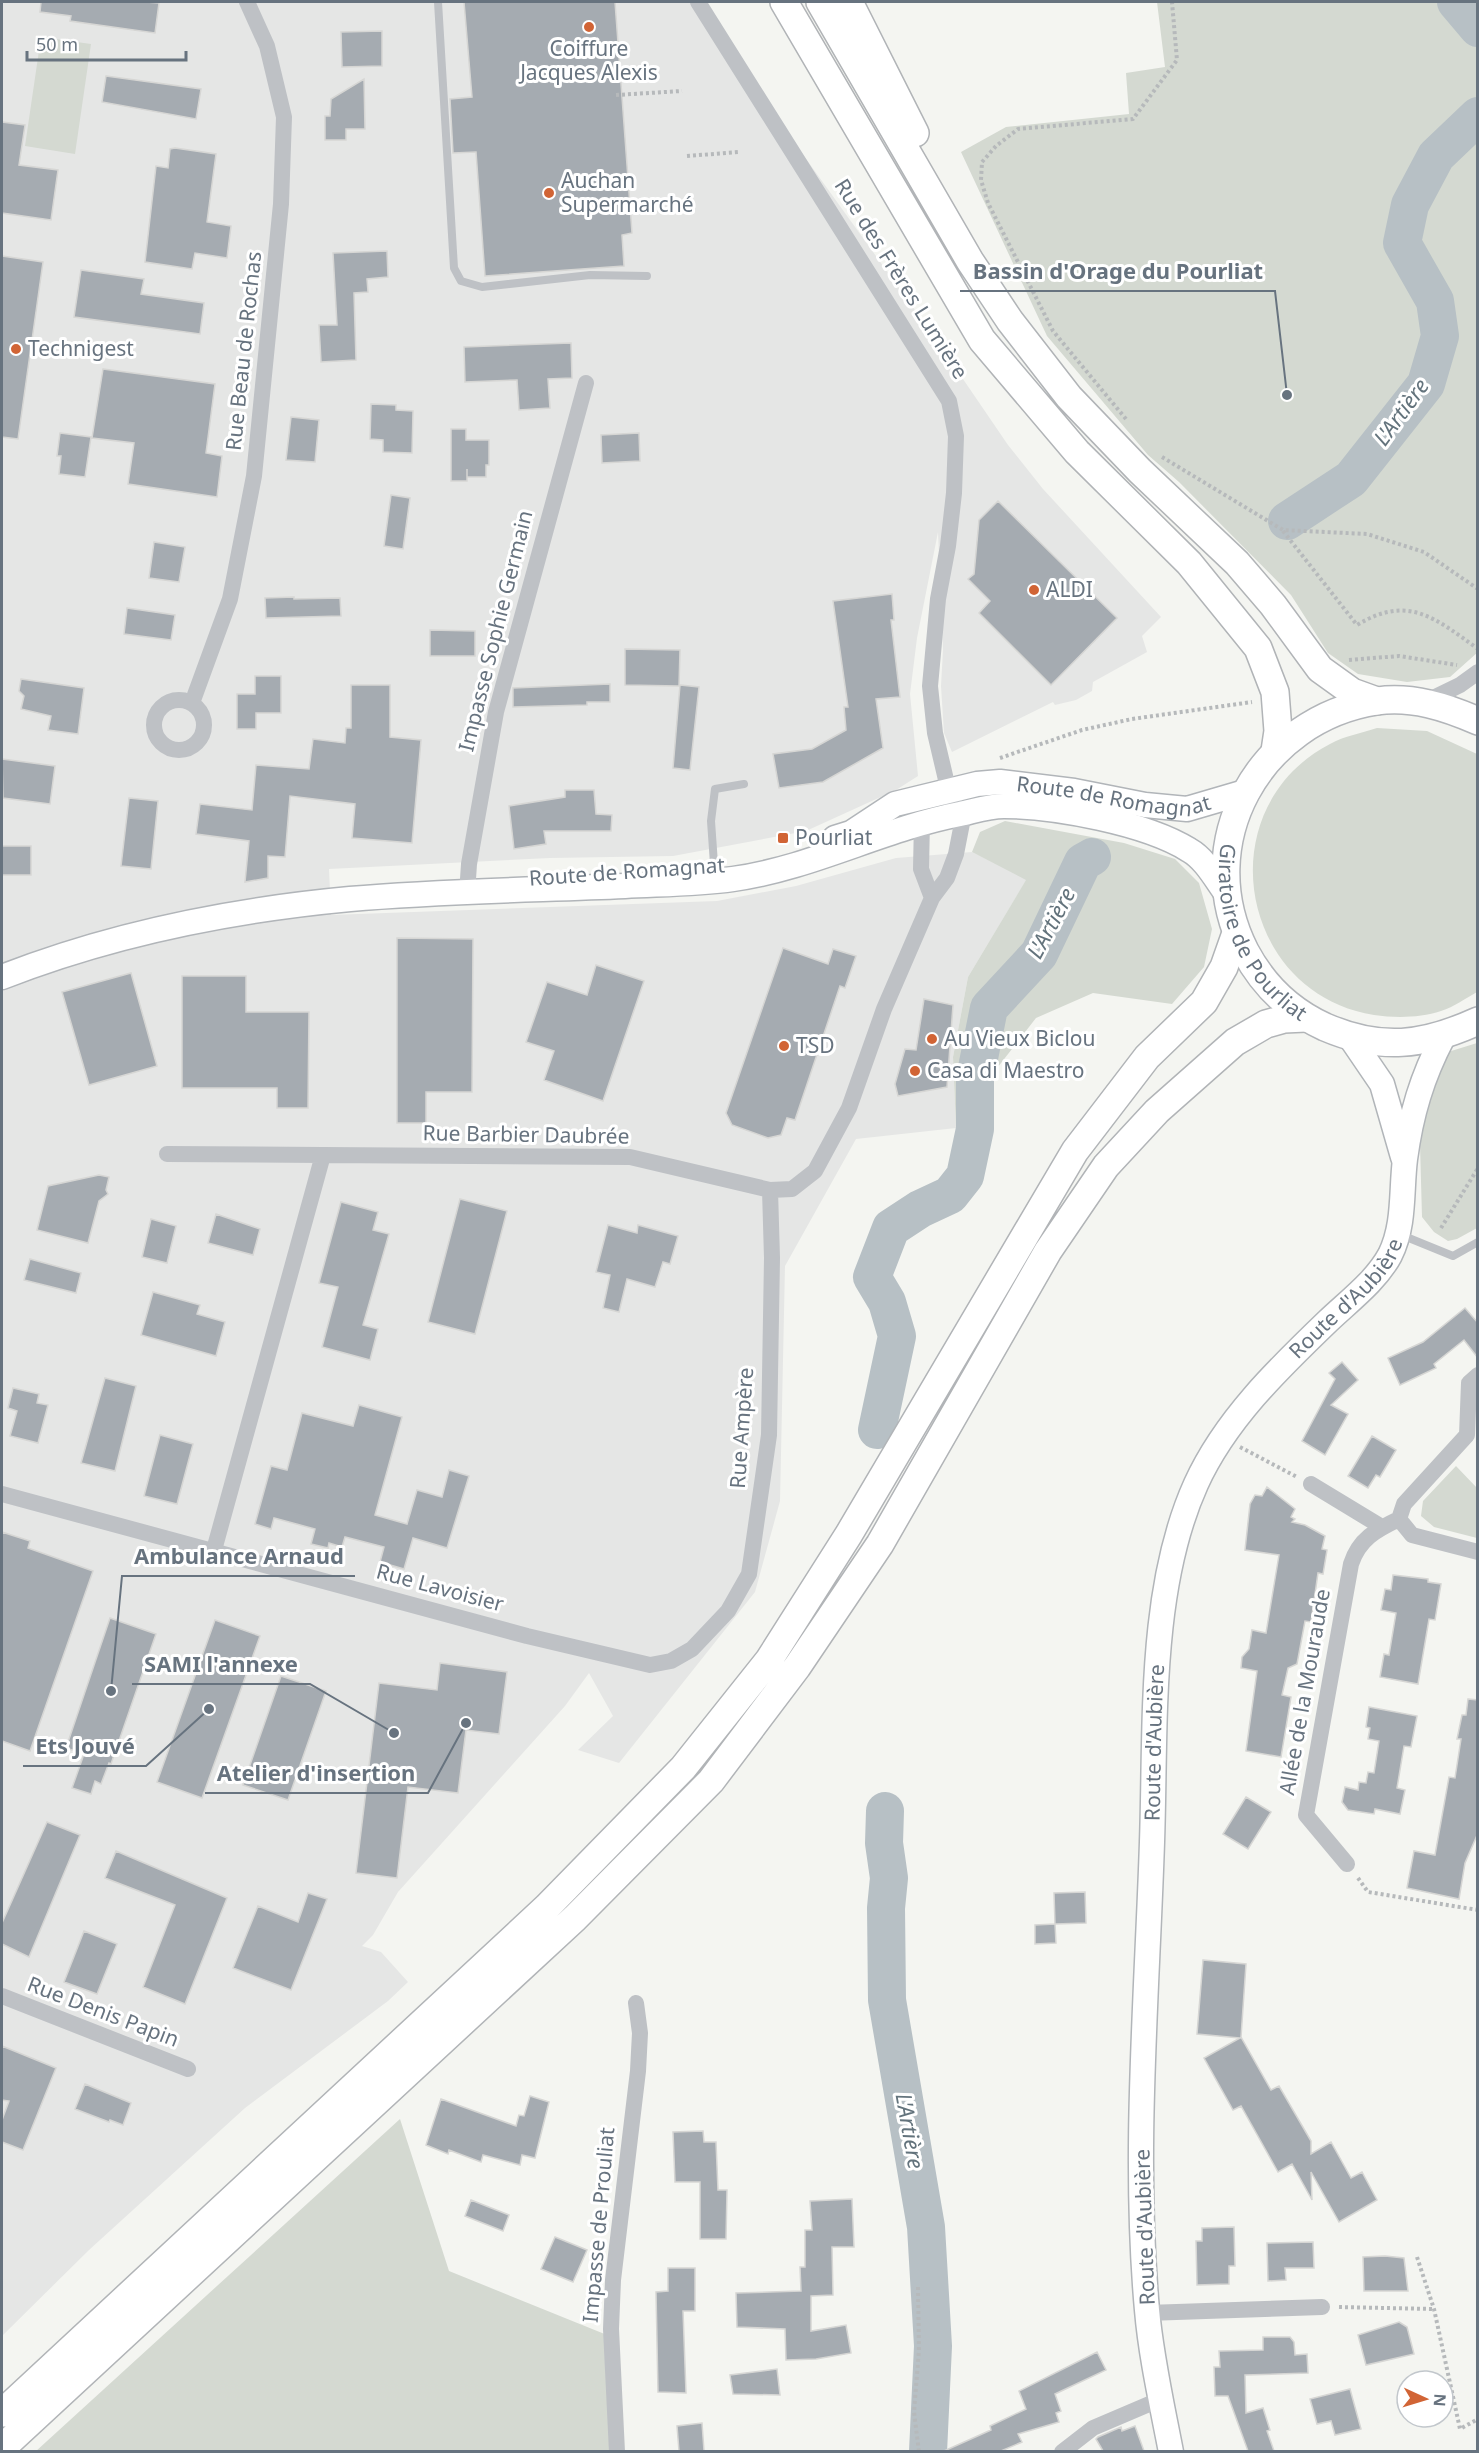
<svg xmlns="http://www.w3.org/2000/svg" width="1479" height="2453" font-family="'Noto Sans',sans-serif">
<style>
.built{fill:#e5e6e5}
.green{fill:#d4d9d1}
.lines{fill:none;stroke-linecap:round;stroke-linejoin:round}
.river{stroke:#b7c0c5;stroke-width:38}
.building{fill:#a5abb1;stroke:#d6d6d4;stroke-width:1.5}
.secondary-casing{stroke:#b1b5b9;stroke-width:27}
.primary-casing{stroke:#b2b5b9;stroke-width:30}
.trunk-casing{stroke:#b1b4b7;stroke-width:30}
.path{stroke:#b6b9bb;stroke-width:4;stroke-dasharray:3 3;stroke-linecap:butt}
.service{stroke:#bec1c5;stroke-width:8}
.minor{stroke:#bec1c5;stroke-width:16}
.secondary{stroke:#fff;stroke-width:24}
.primary{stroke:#fff;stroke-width:27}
.trunk{stroke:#fff;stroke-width:27}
.poi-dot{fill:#d16435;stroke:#fff;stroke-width:2}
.labels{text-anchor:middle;stroke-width:6;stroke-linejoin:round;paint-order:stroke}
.poi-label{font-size:21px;fill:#67737f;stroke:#fff;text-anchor:start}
.street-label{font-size:21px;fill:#67737f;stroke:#fff}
.water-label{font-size:22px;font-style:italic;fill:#63737c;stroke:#fff}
.leader{fill:none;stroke:#67737f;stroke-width:2}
.callout-dot{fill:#67737f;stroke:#fff;stroke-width:2}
.callout-label{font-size:22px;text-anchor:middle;font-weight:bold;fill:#67737f;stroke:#fff;stroke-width:6;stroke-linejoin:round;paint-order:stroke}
</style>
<rect width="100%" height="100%" fill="#f4f5f1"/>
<path class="built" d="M2,2H693L935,338L1008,445L1043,489L1161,617L1142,636L1147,652L1093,682L1092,691L1076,700L1055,705L1053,702L952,752L944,733L941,686L943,650L938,532L917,638L910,694L918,776L896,790L806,831L673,856L550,858L329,869L331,915L717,901L796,886L896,858L972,852L1027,879L968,977L953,1057L956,1128L856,1139L785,1266L780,1501L755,1592L619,1763L578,1750L613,1716L589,1673L565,1706L398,1892L373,1935L362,1946L381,1952L408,1982L388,2001L245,2108L89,2250L2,2336Z"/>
<path class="green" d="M1157,2H1477L1478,652L1450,677L1407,682L1358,674L1328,653L1291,595L1179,482L1148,455L1047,336L961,152L1006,127L1129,114L1126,73L1165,67Z
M41,37L91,44L75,154L25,146Z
M1377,728L1427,731L1477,754V992C1466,998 1454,1007 1441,1011C1420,1018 1395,1018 1374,1015C1238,993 1207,808 1330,744C1344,736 1362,733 1377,728Z
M1005,821L1124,843L1175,859L1199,883L1212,929L1204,967L1172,1004L1093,993L1036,1018L987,1081L956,1128L953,1057L968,977L1026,880L972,852L980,832Z
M1477,1043V1228L1457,1239L1448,1241L1434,1232L1422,1217L1419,1109L1448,1052Z
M1456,1466L1477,1488V1538L1434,1527L1421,1516L1423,1501Z
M400,2119L449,2271L612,2337L617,2451L35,2452Z"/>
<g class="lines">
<path class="river" d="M1456,2L1478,28
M1287,521L1351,479L1426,384L1440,336L1435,301L1402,243L1410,205L1436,156L1478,116
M877,1430L897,1336L887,1302L872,1277L891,1228L920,1209L950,1195L965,1176L975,1129V1078L989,1008L1039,954L1083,862L1092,857
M885,1811L884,1843L889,1878L886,1908L887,2000L926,2227L933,2346L928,2452"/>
</g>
<path class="building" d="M41,2H146L159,3L155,33L70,21L71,16L40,12Z
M464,2H615L632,233L622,235L624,266L485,276L476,152L453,153L450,99L472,97Z
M382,31V66L342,67L341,32Z
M106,76L201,89L196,119L102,102Z
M364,79L365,129H346V140H325V116H330L331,99Z
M2,122L25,125L19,165L58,170L51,220L2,213Z
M175,148L216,154L207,222L231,226L227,258L195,253L192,269L145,262L156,166L168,168L170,149Z
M387,251L388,277L367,279L368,292L354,293L356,360L321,362L319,325H337L333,253Z
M2,256L43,262L18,439L2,437Z
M81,270L144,279L141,294L204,303L200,334L74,317Z
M571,343L572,378L548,379L550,408L519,410L517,380L465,382L464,347Z
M103,369L215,384L206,453L222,456L217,497L128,484L134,443L92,438Z
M371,404L396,405V410L413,411L412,453L383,452V440L370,439Z
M291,417L319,420L315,462L286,460Z
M451,429H466V440H489V465H486V477H467V469V481H451Z
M60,433L91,437L85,477L59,474L61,456H57Z
M639,433L640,461L602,463L601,435Z
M391,495L410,498L403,549L384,546Z
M998,501L1117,618L1051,685L979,613L990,601L968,579L974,574L979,520Z
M154,542L185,547L179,582L149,578Z
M892,594L894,620H891L900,697L876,699L883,748L823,782L779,788L773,754L812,749L846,730L844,707H848L833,601Z
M294,597V599L340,598L341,616L266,618L265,598Z
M127,608L175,615L171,640L124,634Z
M430,630L475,631V656H430Z
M625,649L680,650L679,686L625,685Z
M255,676H281V713H256V729H237V694H255Z
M21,679L84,688L78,734L48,730L51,716L21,709L24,696L19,691Z
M610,684V702H587V705L513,707V688Z
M351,685H390V737L421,740L412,843L352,838L355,804L290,796L285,857L268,856V878L245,882L249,841L196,834L200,804L252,810L256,765L309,769L313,739L345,743L346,728H351Z
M680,685L699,687L690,770L673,768Z
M2,759L55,766L50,804L3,798Z
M565,790H594L596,814L612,815L611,831H544L546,844L514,849L509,806L565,797Z
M129,798L158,801L151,869L121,866Z
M2,846H31V875H2Z
M397,938L473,939L472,1092H426V1123H397Z
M783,948L828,964L833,949L856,956L845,988L840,986L795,1120L787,1118L781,1135L768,1138L732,1125L726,1113Z
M596,965L644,981L603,1101L544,1080L554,1051L526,1042L547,982L587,995Z
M131,973L157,1066L89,1085L62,992Z
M182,976H246V1012H309L308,1108H277V1088H182Z
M924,999L953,1005L947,1087L898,1096L895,1084L905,1049L916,1050Z
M99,1175L109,1177L106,1190L108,1194L99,1201L88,1243L37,1230L48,1186Z
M460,1199L507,1211L475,1334L428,1322Z
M341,1202L378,1212L373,1230L389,1234L363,1325L378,1329L370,1360L322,1347L338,1287L319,1283Z
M216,1214L260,1229L253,1255L208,1243Z
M151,1219L176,1226L167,1263L142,1257Z
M608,1225L637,1233L638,1225L678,1236L670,1264L663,1262L655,1287L627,1279L619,1312L603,1308L610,1275L596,1272Z
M30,1259L81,1273L76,1293L24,1280Z
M153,1292L200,1305L197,1314L225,1322L216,1356L141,1335Z
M1465,1308L1478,1323V1358L1464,1340L1434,1364L1436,1368L1400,1385L1388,1358L1423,1342Z
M1342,1362L1358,1380L1331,1405L1348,1414L1325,1455L1302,1441L1335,1379L1329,1373Z
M105,1378L136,1386L115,1471L81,1463Z
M13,1388L39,1394L37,1403L48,1405L38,1443L10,1436L17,1411L8,1408Z
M359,1405L402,1417L375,1515L407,1524L417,1490L442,1497L449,1470L469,1476L447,1548L413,1538L404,1569L380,1562L384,1547L345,1537L342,1547L329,1543L328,1548L311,1544L315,1529L274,1518L271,1529L255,1524L271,1466L287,1470L302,1413L353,1426Z
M160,1435L193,1444L177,1504L144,1496Z
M1372,1436L1396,1450L1380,1477L1376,1475L1368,1488L1348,1476Z
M1267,1487L1295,1509L1291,1517L1295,1519L1292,1522L1305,1525L1325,1536L1322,1549L1327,1550L1323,1574L1318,1573L1311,1622L1305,1621L1297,1664L1288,1668L1282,1695L1291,1697L1281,1757L1246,1751L1257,1671L1241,1668L1242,1657L1249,1649L1252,1630L1266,1633L1279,1555L1245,1550L1250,1504L1255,1495L1262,1496Z
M2,1532L30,1541L28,1548L93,1571L30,1751L2,1741Z
M1393,1575L1428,1579V1582L1441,1584L1435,1620L1429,1619L1418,1684L1380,1677L1384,1654L1389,1655L1396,1613L1381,1610L1385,1589L1391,1590Z
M110,1618L156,1634L111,1764L109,1763L101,1784L95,1781L91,1794L72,1788L84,1754L66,1748Z
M215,1620L260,1636L202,1798L157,1782Z
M440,1663L507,1672L499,1734L466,1730L458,1793L408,1787L397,1878L356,1873L379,1683L437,1690Z
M281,1676L326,1691L288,1800L243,1785Z
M1468,1699L1478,1700V1833L1465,1863L1459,1899L1407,1888L1414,1851L1435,1855L1449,1777L1455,1778L1461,1739H1457L1462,1715H1466Z
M1369,1707L1417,1716L1411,1747L1404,1746L1397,1788L1405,1790L1400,1814L1375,1809L1374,1814L1348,1810L1342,1802L1345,1787L1358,1790L1359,1782L1366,1783L1368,1772L1374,1773L1379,1741L1368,1739L1370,1728L1366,1727Z
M1246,1797L1271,1812L1248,1849L1223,1834Z
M47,1822L80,1835L29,1957L2,1944V1923Z
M116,1851L227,1898L185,2004L143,1987L175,1905L105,1878Z
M1085,1892L1086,1923L1055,1924L1054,1893Z
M308,1893L327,1899L291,1990L233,1968L258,1906L298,1922Z
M1055,1924L1056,1943L1035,1944V1925Z
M84,1931L117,1944L97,1994L64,1982Z
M1203,1960L1246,1964L1241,2037L1271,2090L1279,2086L1311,2141V2154L1331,2142L1351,2178L1362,2172L1377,2200L1339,2222L1311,2172L1312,2200L1292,2164L1278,2172L1241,2106L1233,2110L1204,2058L1240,2038L1197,2034Z
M2,2046L56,2068L23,2150L2,2142V2120L9,2101L2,2100Z
M85,2084L131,2103L123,2125L110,2120L109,2122L75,2109Z
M530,2096L549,2102L535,2158L522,2155L520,2165L483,2155L481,2162L449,2150L448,2154L426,2145L441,2099L516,2126L519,2115L524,2116Z
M703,2131L704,2142H716L718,2190H727L726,2239H700V2182H675L673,2132Z
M852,2199L854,2247H832L833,2295L811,2296V2331L846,2325L851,2353L816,2359L786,2360L785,2329L737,2327L736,2293L801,2291L800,2267H805V2230H812L810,2201Z
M471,2200L509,2215L503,2231L465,2216Z
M1234,2227L1235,2266H1229V2284L1197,2285L1196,2241H1202V2228Z
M555,2237L587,2250L573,2282L541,2269Z
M1313,2242L1314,2268H1285L1286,2280L1268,2281L1267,2243Z
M1385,2256L1404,2258L1408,2291H1364L1363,2257Z
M668,2268H695V2311H683L686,2393L658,2392L656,2292L668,2291Z
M1399,2322L1407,2327L1414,2354L1366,2365L1358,2335Z
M1263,2337H1290L1294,2342L1295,2355L1307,2354L1308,2373L1245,2375L1246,2413L1263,2408L1270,2430L1267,2431L1274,2451H1248L1228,2396H1215L1214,2367H1220L1219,2351L1263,2350Z
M1097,2352L1106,2370L1055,2394L1061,2411L1056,2413L1059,2422L1018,2434L1022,2442L1001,2451H944L991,2430L990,2426L1026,2409L1019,2391Z
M777,2369L780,2395L733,2394L730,2375Z
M1350,2389L1361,2429L1335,2435L1331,2421L1317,2424L1310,2399Z
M702,2423L704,2451H679L677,2426Z
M1135,2426L1144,2451H1103L1096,2439L1098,2437L1121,2427L1122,2431Z"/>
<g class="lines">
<g class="secondary-casing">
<g id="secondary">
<path id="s1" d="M835,838L851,833L895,804L977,784L1000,782L1074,791L1145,805L1187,809L1245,792"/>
<path d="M2,977C112,934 232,910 350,899C441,891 533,890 625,886C661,884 697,884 733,879C812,868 882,829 960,814C974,811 989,806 1004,806C1054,806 1146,823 1189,850C1205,859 1215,878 1226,893"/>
<path d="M1350,1037L1382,1084L1403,1157"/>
<path id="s2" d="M1171,2452C1162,2405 1151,2357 1147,2310C1133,2155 1147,1997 1152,1842C1156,1728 1148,1590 1196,1484C1225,1420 1278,1369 1328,1321C1349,1301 1376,1281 1390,1255C1405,1225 1401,1191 1405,1159C1411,1114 1422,1077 1443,1037"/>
</g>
</g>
<g class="primary-casing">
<g id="primary">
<path id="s3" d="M1478,721C1446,707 1412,696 1377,701C1259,719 1190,843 1245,951C1263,985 1290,1011 1325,1027C1381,1051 1423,1046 1478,1021"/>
</g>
</g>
<g class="trunk-casing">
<path id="trunk" d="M784,2L982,340L1077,452L1189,563L1258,648L1275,692L1278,731L1275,751
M820,2L970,261L1010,321L1069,397L1140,471L1237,563L1273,605L1320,669L1352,692L1377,701
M849,2L915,133
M2,2413L547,1907L683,1768L769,1660L849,1534L1075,1151L1147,1057L1204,1002L1224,967L1236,933
M2,2448L575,1918L711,1781L797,1667L880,1544L1048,1251L1106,1166L1157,1111L1235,1042L1266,1024L1284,1019L1306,1018"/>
</g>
<path class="path" d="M616,95L682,91
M687,156L739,152
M1126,419L1053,331L988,203L981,180L982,162L996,146L1018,129L1133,119L1177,60L1172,2
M1162,457L1283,530L1367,534L1424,552L1478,589
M1283,531L1357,625C1408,594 1435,618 1478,649
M1349,660L1399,656L1457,665
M1000,758L1082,730L1132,719L1252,702
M1441,1228L1478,1168
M1240,1447L1297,1477
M1358,1878L1368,1892L1478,1910
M1417,2257L1434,2309L1460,2429L1478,2419
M918,2287L919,2350L914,2412L919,2452
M1339,2307L1434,2309"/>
<path class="service" d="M438,2L454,268L461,281L482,287L590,275L647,276
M715,878L711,821L715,789L744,784
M1399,1234L1453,1256L1478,1242"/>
<path class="minor" d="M154 725a25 25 0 1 1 50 0a25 25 0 1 1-50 0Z
M1425,702L1460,685L1478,672
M192,703L230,599L254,476L281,204L284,117L267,46L247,2
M927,818L922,821L921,869L932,898
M467,894L469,864L496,712L586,383
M167,1154L323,1155
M1311,1484L1382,1527
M2,1494L527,1636L650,1665L671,1661L692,1649L728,1611L749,1574L769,1435L772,1258L770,1190
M1399,1519L1412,1535L1478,1552
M214,1550L323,1155L630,1157L770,1190L792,1189L815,1171L849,1108L884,1009L932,898L947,878L956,854L964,813L951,801L935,733L930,686L938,599L948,546L954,493L956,436L949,401L698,2
M1347,1864L1306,1815L1351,1564C1359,1539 1376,1530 1399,1519L1404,1504L1467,1435L1469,1383L1478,1375
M2,1996L188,2069
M1147,2313L1322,2307
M617,2452L611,2329L613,2280L638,2071L640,2033L636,2003
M1062,2452L1093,2428L1161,2399"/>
<use href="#secondary" class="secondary"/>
<use href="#primary" class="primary"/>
<use href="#trunk" class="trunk"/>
</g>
<g class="poi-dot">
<circle cx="589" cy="27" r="6"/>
<circle cx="549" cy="193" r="6"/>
<circle cx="16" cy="349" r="6"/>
<circle cx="1034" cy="590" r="6"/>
<rect x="777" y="832" width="12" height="12" rx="3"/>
<circle cx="932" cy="1039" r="6"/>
<circle cx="784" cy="1046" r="6"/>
<circle cx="915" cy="1071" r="6"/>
</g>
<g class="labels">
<g class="poi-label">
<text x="589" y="56" text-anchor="middle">Coiffure<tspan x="589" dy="24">Jacques Alexis</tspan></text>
<text x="561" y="188">Auchan<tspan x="561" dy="24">Supermarché</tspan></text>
<text x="28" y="356">Technigest</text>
<text x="1046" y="597">ALDI</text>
<text x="795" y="845">Pourliat</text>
<text x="944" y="1046">Au Vieux Biclou</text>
<text x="796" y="1053">TSD</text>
<text x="927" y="1078">Casa di Maestro</text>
</g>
<g class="street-label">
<text transform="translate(901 279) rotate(58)" y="7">Rue des Frères Lumière</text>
<text transform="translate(244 351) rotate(-84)" y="7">Rue Beau de Rochas</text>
<text transform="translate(496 631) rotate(-76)" y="7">Impasse Sophie Germain</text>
<text dy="7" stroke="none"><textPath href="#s1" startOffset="292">Route de Romagnat</textPath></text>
<text transform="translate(627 872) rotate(-4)" y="7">Route de Romagnat</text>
<text dy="7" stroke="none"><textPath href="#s3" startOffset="424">Giratoire de Pourliat</textPath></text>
<text transform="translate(526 1135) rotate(1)" y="7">Rue Barbier Daubrée</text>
<text dy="7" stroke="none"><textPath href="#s2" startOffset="1216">Route d'Aubière</textPath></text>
<text transform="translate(742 1428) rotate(-86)" y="7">Rue Ampère</text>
<text transform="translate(440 1588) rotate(15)" y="7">Rue Lavoisier</text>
<text transform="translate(1305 1692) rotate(-80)" y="7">Allée de la Mouraude</text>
<text dy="7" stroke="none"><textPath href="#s2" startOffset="712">Route d'Aubière</textPath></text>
<text transform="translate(103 2012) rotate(21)" y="7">Rue Denis Papin</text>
<text transform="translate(599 2225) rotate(-85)" y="7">Impasse de Prouliat</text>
<text transform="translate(1145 2227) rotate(-92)" y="7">Route d'Aubière</text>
</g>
<g class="water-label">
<text transform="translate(1401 412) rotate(-54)" y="8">L'Artière</text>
<text transform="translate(1051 923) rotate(-62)" y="8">L'Artière</text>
<text transform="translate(910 2131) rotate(80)" y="8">L'Artière</text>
</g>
</g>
<path class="leader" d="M1287 395L1275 291H960M111 1691L122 1576H355M394 1733L310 1684H132M209 1709L146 1766H23M466 1723L428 1793H205"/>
<g class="callout-dot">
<circle cx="1287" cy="395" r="6"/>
<circle cx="111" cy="1691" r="6"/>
<circle cx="394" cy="1733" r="6"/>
<circle cx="209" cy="1709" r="6"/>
<circle cx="466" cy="1723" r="6"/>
</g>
<g class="callout-label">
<text x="1118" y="279">Bassin d'Orage du Pourliat</text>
<text x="239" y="1564">Ambulance Arnaud</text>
<text x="221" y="1672">SAMI l'annexe</text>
<text x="85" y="1754">Ets Jouvé</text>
<text x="316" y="1781">Atelier d'insertion</text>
</g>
<rect width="1479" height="2453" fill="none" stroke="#67737f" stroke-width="6"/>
<g transform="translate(1425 2399) rotate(94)"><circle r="28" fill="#ffffff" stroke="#c2c7cc" stroke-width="1.5"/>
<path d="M0-4.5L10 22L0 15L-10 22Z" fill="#d16435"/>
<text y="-9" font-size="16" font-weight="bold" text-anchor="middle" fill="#67737f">N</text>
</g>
<path d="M27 51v9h159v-9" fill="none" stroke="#67737f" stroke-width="3"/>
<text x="36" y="51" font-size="18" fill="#67737f" stroke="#ffffff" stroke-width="4.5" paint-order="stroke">50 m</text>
</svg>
